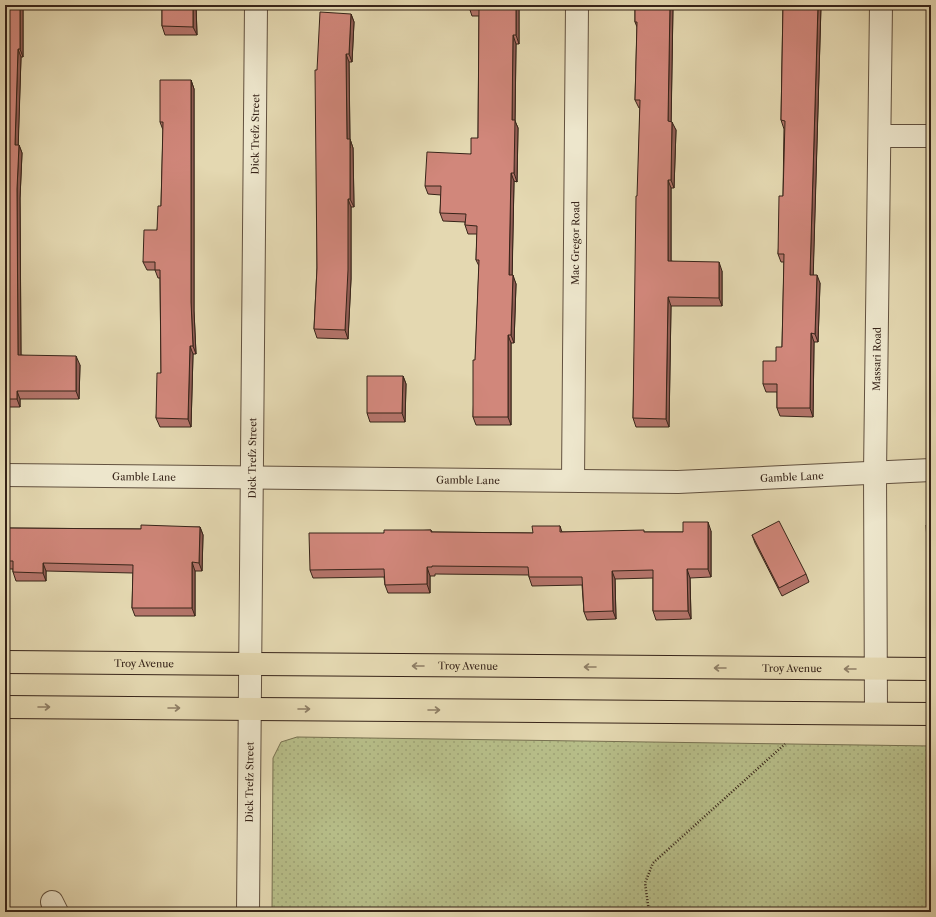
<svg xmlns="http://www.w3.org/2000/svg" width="936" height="917" font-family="'Libre Caslon Text',serif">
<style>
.grass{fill:url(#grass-dots);stroke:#777151}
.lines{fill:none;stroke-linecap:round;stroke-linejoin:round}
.minor-casing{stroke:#62513f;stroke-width:24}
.major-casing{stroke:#372419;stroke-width:24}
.path{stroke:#372419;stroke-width:2.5;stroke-dasharray:1 2;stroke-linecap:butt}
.minor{stroke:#ede6cc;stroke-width:22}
.major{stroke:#e4d8b1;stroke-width:22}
.wall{fill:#b4746a;stroke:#372419}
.shaded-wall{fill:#925e56;stroke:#372419}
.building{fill:#d1877b;stroke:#372419}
.oneway{stroke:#8e7e65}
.labels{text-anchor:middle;stroke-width:4;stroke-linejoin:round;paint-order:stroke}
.street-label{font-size:10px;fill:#372419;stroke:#ede6cc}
</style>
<defs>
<pattern id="grass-dots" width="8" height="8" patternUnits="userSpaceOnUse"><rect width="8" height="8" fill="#b7be89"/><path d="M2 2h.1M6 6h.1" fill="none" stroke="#9ea376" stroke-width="1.8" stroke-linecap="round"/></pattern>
</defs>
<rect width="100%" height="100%" fill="#e4d8b1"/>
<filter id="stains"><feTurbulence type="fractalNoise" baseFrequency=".005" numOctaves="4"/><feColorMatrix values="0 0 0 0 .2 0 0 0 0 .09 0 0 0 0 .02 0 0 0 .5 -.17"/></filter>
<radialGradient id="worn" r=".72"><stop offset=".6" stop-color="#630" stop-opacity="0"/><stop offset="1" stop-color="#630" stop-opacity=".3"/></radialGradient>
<path class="grass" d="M297,737L931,746V912H272L273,758L281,742Z"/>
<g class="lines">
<g class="minor-casing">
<g id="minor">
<path d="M881,136H931"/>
<path id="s1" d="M5,475L678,482L931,470"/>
<path id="s2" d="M573,480L577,5"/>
<path id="s3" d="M876,713L875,473L881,5"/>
<path d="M52,902L57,912"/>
<path id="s4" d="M248,912L256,5"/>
</g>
</g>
<g class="major-casing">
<g id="major">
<path id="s5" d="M5,662L931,669"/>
<path d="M5,707L931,714"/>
</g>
</g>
<path class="path" d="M649,912L645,883L653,863L785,744"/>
<use href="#minor" class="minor"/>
<use href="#major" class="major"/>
</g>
<path class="wall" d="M5,5H67L23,6V57H21L18,145H19L22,153L20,198L21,355L80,365L79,399H20V407H5Z
M162,5H196L197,35H165L162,26Z
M469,5H519V44H516L515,121L518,128L517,182L514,181L512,275L516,284L514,343H511V425H476L473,417L479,266L476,260L477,234H468L465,225V222L443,221L440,213L441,195L428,194L425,186L471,154L478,138L479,16H472L469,7Z
M635,5H673L671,122L676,130L674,188H671V261L722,271V306H671L669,427H636L633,418L640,108H639L635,100L637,27L635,22Z
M783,5H821L813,275L820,283L818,342H814L813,417L780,416L777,408V392H766L763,384L776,361L782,347L784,262H781L778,254L783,196L784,129L781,120Z
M351,14L354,22L352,62H349L350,139L353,148L354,207H351V279L348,339L317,338L314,329L317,268V70Z
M931,28V71L928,62Z
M191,80L194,89V311L196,354H193L191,427H160L156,418L161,373L160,278H158L155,270H147L143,262L157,230L161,206L163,130L160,122Z
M403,376L406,384L405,422H370L367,413Z
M931,525V565L928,557Z
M560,526L562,532H683L711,531V577L690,578L691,619L656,620L653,611V578L615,579L616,619L587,620L584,612L582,585L532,586L529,577V575L435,574V576H430V593H388L385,585L384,577L313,578L310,570L384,533L431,530L432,532L533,533Z
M200,527L203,535L202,571H195V616H135L132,608L133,573L46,571V581H16L13,572V569H5V528L141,529Z
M752,535L806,574L809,582L782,596L755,543Z"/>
<path class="shaded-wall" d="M20,5H22L23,6V57L20,49Z
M193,5H196L197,35L193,27Z
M516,5H519V44L516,35Z
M670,5H673L671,130L668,121Z
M818,5H821L813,283L810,275Z
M351,14L354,22L352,62L349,54Z
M513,35L516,44L515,121L518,128L517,182L514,173L512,120Z
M18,49L21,57L18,153L15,145Z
M346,54L349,62L350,148L347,139Z
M191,80L194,89V311L196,354L193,346L191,302Z
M672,122L676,130L674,188L671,180Z
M350,139L353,148L354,207L350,199Z
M19,145L22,153L20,198L21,364L18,355L17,189Z
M511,173L514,181L512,284L509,275Z
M668,180L671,188V270L668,261Z
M348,199L351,207V279L348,339L345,330Z
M719,262L722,271V306L719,298Z
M513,275L516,284L514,343L511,335Z
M817,275L820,283L818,342L815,334Z
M668,297L671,306L669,427L666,419Z
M811,333L814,342L813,417L810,408Z
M508,335L511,343V425L508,417Z
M190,346L193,354L191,427L188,419Z
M76,356L80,365L79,399L76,391Z
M403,376L406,384L405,422L402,413Z
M17,391L20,399V407L17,399Z
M708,522L711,531V577L708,569Z
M200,527L203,535L202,571L199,563Z
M192,562L195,571V616L192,608Z
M43,563L46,571V581L43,573Z
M427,567L430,576V593L427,584Z
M687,569L690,578L691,619L688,611Z
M612,571L615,579L616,619L613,611Z"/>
<path class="building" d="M5,5H20V49H18L15,145H19L17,189L18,355L76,356V391H17V399H5Z
M162,5H193V27L162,26Z
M469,5H516V35H513L512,120H515L514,173H511L509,275H513L511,335H508V417H473V360H475L479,260H476L477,226L465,225L466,214L440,213L441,186H425L427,152L471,154V138H478L479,7H469Z
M635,5H670L668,121L672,122L671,180H668V261L719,262V298L668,297L666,419L633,418L636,196H637L640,100H635L637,22H635Z
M783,5H818L810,275H817L815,334L811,333L810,408H777V384H763V361H776V347H782L784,254H778L779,196H783L785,121L781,120Z
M320,12L351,14L349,54H346L347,139H350V199H348V270L345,330L314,329L317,268L315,70H317Z
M930,28H931V63L928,62Z
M160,80H191V302L193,346H190L188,419L156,418L157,373H161L160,270H155V262H143L144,230H157L158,206H161L163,122H160Z
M930,190H931V222H930Z
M929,363H931V395H930Z
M367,376H403L402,413H367Z
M779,521L806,574L779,588L752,535Z
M683,522H708V569H687L688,611H653V570L612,571L613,611L584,612L582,577H529L528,567L432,566V567H427V584L385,585L384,569L310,570L309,533H384V530H431V532L533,533L532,526H560V532L644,530V532H683Z
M141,525L200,527L199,563L192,562V608H132L133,565L43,563V573L13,572V561H5V528L141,529Z
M926,525H931V557H928Z"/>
<defs><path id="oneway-shaft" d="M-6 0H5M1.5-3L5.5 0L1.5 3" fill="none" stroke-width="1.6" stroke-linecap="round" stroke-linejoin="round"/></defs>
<g class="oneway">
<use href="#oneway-shaft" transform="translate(418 666) rotate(-180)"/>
<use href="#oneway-shaft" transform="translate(590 667) rotate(-180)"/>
<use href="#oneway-shaft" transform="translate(720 668) rotate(-180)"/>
<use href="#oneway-shaft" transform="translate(850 669) rotate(-180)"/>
<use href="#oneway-shaft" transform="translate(44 707)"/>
<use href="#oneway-shaft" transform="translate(174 708)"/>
<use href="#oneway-shaft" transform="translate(304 709)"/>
<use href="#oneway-shaft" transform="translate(434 710)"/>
</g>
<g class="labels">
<g class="street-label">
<text dy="4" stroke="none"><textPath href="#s4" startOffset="778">Dick Trefz Street</textPath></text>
<text dy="4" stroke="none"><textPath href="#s2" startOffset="237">Mac Gregor Road</textPath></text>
<text dy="4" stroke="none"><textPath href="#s3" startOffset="354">Massari Road</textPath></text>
<text dy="4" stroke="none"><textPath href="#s4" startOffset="454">Dick Trefz Street</textPath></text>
<text dy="4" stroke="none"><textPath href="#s1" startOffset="139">Gamble Lane</textPath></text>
<text dy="4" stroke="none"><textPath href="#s1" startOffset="787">Gamble Lane</textPath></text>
<text dy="4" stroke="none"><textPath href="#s1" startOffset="463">Gamble Lane</textPath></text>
<text dy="4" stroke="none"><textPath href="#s5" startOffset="139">Troy Avenue</textPath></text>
<text dy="4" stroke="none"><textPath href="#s5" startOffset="463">Troy Avenue</textPath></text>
<text dy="4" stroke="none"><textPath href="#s5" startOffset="787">Troy Avenue</textPath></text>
<text dy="4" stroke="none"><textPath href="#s4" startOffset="130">Dick Trefz Street</textPath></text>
</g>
</g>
<rect width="936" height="917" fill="none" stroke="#e4d8b1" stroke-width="20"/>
<rect x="6" y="6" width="924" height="905" fill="none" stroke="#372419" stroke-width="2"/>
<rect x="10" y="10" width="916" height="897" fill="none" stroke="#372419"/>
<rect width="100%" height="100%" filter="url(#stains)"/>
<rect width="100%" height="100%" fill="url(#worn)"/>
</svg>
